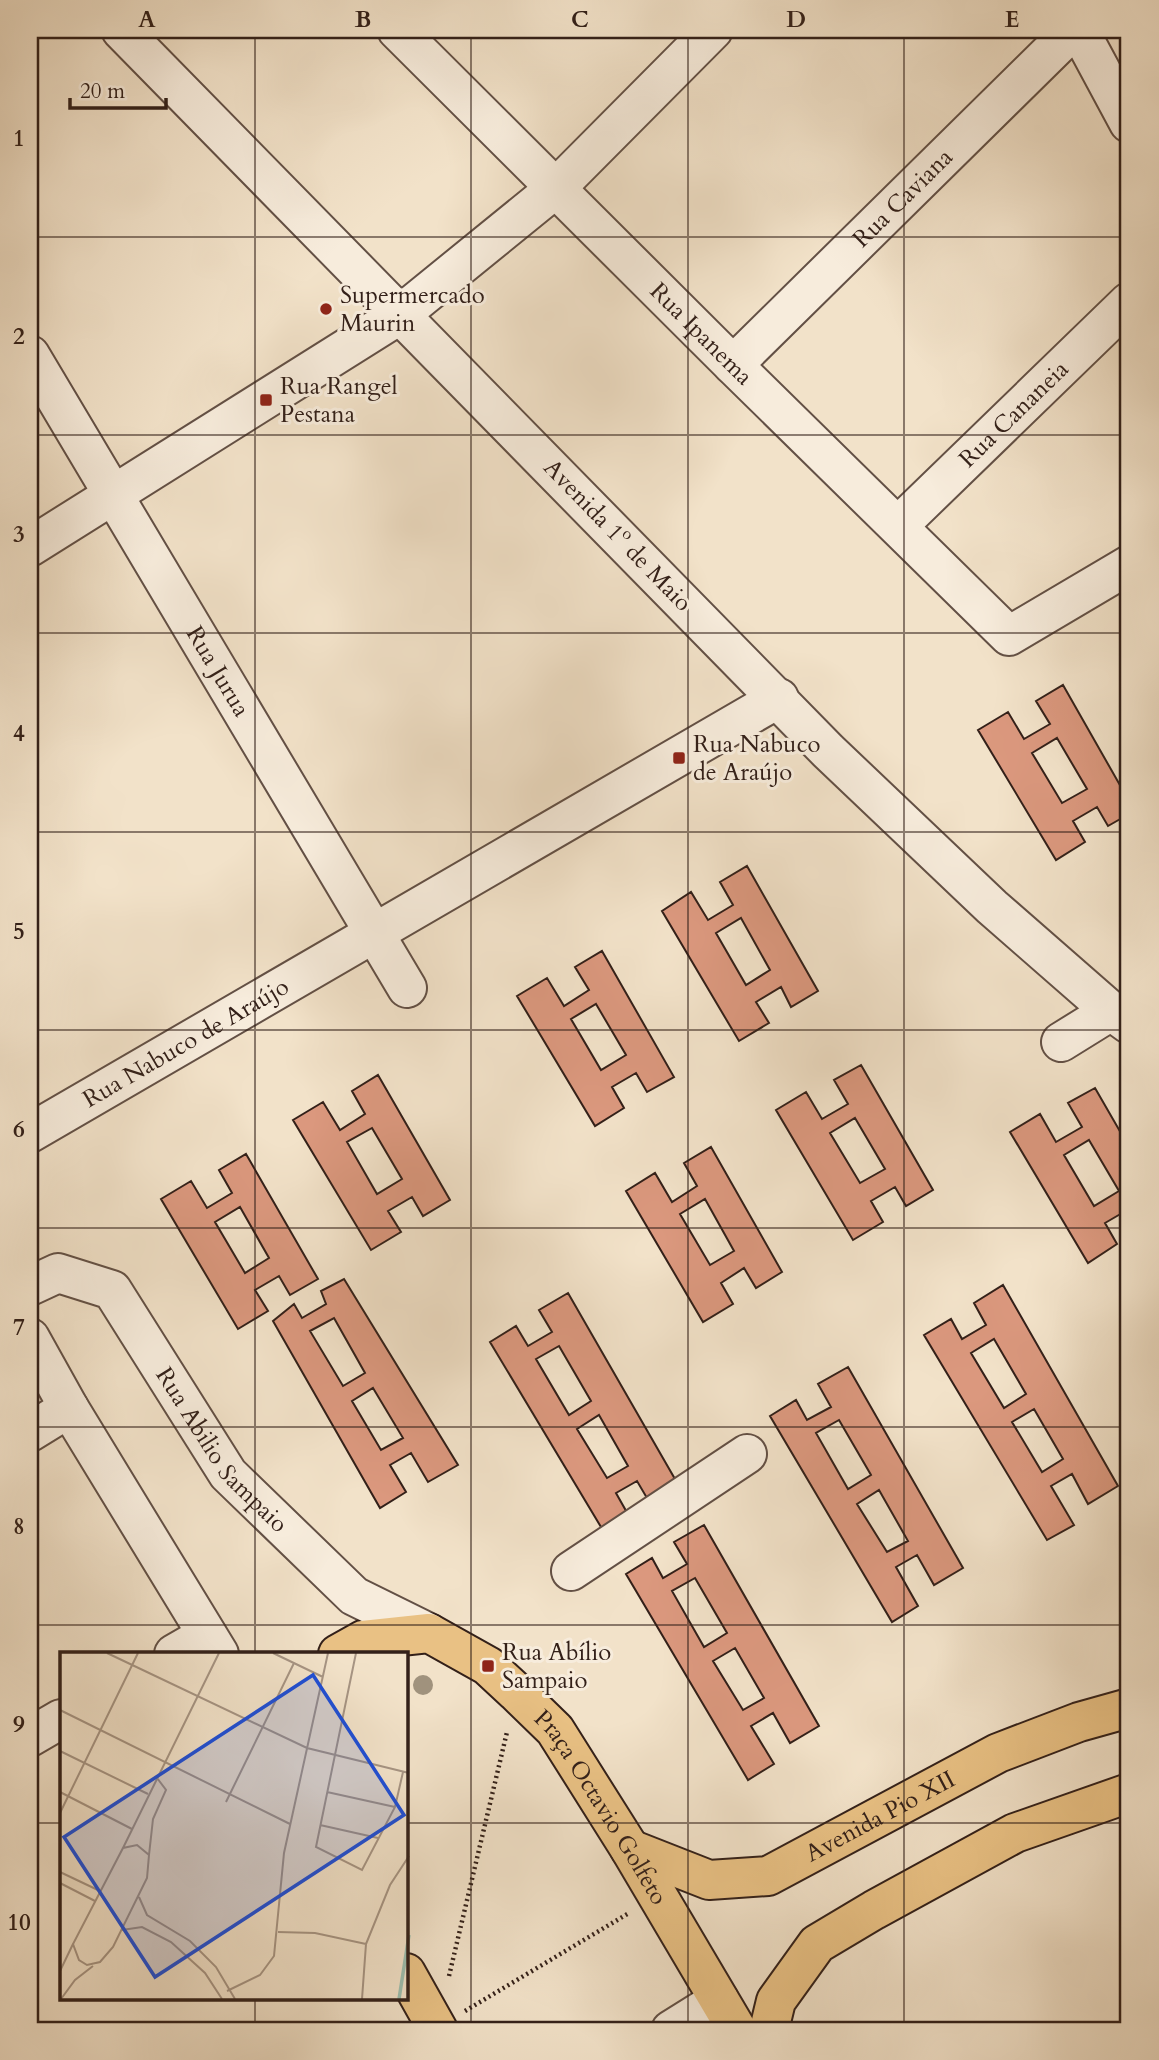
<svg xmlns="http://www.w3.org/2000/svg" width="1159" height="2060" font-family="Cardo,serif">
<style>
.building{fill:#db987e;stroke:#332019;stroke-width:2;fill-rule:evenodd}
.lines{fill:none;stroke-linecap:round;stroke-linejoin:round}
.minor-casing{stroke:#635045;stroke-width:42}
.major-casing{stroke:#332019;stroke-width:42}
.path{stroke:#332019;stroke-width:4.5;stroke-dasharray:2 3.5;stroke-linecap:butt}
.minor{stroke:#f7ecdc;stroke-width:38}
.major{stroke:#e9c184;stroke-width:38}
.tree{fill:#a0927d}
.grid{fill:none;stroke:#332019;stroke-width:2;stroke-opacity:0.55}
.poi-dot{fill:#8f2418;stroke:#f7ecdc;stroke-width:2.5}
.labels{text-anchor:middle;stroke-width:6;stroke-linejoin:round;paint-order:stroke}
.street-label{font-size:24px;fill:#332019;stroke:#f7ecdc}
.poi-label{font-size:24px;fill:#332019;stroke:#f7ecdc;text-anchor:start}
.inset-river{fill:none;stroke:#9cbfb0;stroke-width:3.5}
.inset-road{fill:none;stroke:#a69483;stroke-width:2}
.view{fill:#1d4ed8;fill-opacity:0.15;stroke:#1d4ed8;stroke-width:3.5}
.inset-edge{fill:none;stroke:#332019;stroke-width:3.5}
.neatline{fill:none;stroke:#332019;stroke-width:2.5}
.grid-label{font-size:23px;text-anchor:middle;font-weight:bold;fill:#332019}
</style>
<rect width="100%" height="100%" fill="#f2e2c9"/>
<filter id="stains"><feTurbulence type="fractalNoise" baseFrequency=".00286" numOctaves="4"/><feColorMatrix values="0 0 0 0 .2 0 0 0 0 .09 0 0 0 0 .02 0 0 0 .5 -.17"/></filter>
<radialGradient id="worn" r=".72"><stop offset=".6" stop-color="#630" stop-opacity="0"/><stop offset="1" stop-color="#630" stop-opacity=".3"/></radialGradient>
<path class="building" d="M1063,685L1129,801V814L1108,826L1097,807L1073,821L1085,842L1056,860L978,730L1008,712L1024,739L1050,724L1036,701ZM1057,738L1087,789L1062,803L1032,753Z
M747,866L818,991L791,1007L781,987L756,1002L769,1023L739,1041L662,911L691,892L708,920L733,905L720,882ZM741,918L770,970L746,985L716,933Z
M602,951L674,1077L647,1092L636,1073L612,1087L624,1108L595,1126L517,996L547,978L564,1006L589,990L575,967ZM596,1004L626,1055L601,1070L571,1019Z
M861,1065L933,1190L906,1206L895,1187L871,1201L883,1222L853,1240L776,1110L806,1092L822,1119L848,1104L834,1080ZM855,1118L885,1169L860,1183L830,1133Z
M378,1075L450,1200L423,1216L412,1197L388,1211L401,1232L371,1250L293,1120L323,1102L340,1130L365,1114L352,1091ZM372,1128L402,1179L377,1194L347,1142Z
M1095,1088L1129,1147V1209L1105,1223L1117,1244L1088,1263L1010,1132L1040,1114L1056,1142L1082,1127L1068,1103ZM1089,1140L1119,1191L1094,1206L1064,1155Z
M711,1147L782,1272L756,1288L744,1268L721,1283L733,1304L703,1322L626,1191L655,1173L672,1202L697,1186L684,1163ZM705,1199L734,1251L710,1265L680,1214Z
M246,1154L318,1279L290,1295L279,1276L255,1290L268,1311L238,1329L161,1199L191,1181L207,1208L232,1193L219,1170ZM240,1207L269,1258L245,1273L215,1222Z
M344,1279L458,1465L428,1482L411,1453L390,1465L406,1492L380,1508L273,1321L294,1304L302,1318L326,1304L321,1291ZM334,1318L365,1373L343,1386L310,1331ZM373,1388L403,1438L381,1450L352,1401Z
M1003,1285L1118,1486L1088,1504L1072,1474L1051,1486L1074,1525L1047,1540L924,1335L951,1319L962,1339L986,1325L974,1303ZM994,1339L1026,1394L1004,1408L971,1353ZM1034,1409L1063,1459L1042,1472L1012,1422Z
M568,1293L683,1493L654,1510L637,1481L616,1493L638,1532L613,1547L490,1342L516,1326L528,1346L552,1332L539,1310ZM559,1346L591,1401L569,1415L536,1359ZM599,1415L628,1466L607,1478L577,1429Z
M848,1367L963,1568L934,1585L917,1555L896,1567L918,1606L892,1622L770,1416L796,1400L807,1420L831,1407L818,1384ZM839,1420L871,1475L848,1489L816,1433ZM879,1490L908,1541L887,1552L857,1504Z
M704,1525L819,1726L790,1743L773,1713L751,1726L774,1764L748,1780L626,1574L652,1558L663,1578L687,1564L674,1542ZM695,1578L727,1633L704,1647L672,1591ZM735,1648L764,1698L743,1710L713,1661Z"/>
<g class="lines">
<g class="minor-casing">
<g id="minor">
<path d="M121,30L828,751L992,907L1111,1011L1129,1024"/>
<path id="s1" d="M397,30L733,365L1009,636L1129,565"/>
<path d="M1079,30L1129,123"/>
<path id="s2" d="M30,355L407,988"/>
<path id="s3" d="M733,365L1073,30"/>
<path id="s4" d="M898,526L1129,302"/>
<path d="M30,547L401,314L556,188L713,30"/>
<path d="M1061,1042L1111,1011"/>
<path id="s5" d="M30,1133L779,698"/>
<path id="s6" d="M30,1286L58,1273L112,1290L228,1474L354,1596L429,1633"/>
<path d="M30,1338L69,1408L219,1654"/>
<path d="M30,1432L69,1408"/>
<path d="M571,1571L747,1454"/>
<path d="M174,1654L207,1635"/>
<path d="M30,1737L61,1719"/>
<path d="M671,2030L719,2000"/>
</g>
</g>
<g class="major-casing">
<g id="major">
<path id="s7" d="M338,1654L363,1640L429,1633L488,1666L516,1692L555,1730L630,1849L737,2030"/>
<path id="s8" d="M630,1849L709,1880L768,1876L998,1753L1079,1722L1129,1708"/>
<path d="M406,1973L438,2030"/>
<path d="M769,2030L776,2001L817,1944L874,1910L1015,1833L1129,1793"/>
</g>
</g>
<path class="path" d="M449,1976L507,1732
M465,2011L629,1913"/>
<use href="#minor" class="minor"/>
<use href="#major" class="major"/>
</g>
<circle class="tree" cx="423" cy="1685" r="10"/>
<path class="grid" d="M255,30V1654M471,30V2030M688,30V2030M904,30V2030M30,237H1129M30,435H1129M30,633H1129M30,832H1129M30,1030H1129M30,1228H1129M30,1427H1129M30,1625H1129M30,1823H61M406,1823H1129M255,1999V2030"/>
<g class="poi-dot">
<circle cx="326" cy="309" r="7"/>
<rect x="259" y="393" width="14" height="14" rx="3.5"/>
<rect x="672" y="751" width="14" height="14" rx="3.5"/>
<rect x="481" y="1659" width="14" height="14" rx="3.5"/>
</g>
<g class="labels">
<g class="street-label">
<text dy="8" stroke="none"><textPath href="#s3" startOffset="238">Rua Caviana</textPath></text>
<text dy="8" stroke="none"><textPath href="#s1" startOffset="430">Rua Ipanema</textPath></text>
<text dy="8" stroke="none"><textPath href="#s4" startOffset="161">Rua Cananeia</textPath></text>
<text transform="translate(618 535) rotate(46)" y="8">Avenida 1º de Maio</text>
<text dy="8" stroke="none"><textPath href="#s2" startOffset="368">Rua Jurua</textPath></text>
<text dy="8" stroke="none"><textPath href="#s5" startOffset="180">Rua Nabuco de Araújo</textPath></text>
<text dy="8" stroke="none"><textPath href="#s6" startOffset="282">Rua Abilio Sampaio</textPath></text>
<text dy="8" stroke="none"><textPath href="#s7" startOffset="345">Praça Octavio Golfeto</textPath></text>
<text dy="8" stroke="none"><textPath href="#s8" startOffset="271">Avenida Pio XII</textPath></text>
</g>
<g class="poi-label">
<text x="340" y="303">Supermercado<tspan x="340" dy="28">Maurin</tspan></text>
<text x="280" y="394">Rua Rangel<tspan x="280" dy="28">Pestana</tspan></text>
<text x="693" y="752">Rua Nabuco<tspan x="693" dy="28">de Araújo</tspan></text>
<text x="502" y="1660">Rua Abílio<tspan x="502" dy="28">Sampaio</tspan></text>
</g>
</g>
<g transform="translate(60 1652)">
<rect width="348" height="348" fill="#f2e2c9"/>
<path class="inset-river" d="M339,347L349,283"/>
<path class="inset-road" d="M47,1L247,96L349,121M213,1L263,25M296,1L256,195L302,218L335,155L343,120M0,58L230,172M0,99L88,142M0,140L72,177M267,140L335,155M166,150L234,11M0,161L78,1M260,173L318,186M77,193L89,203L87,226L53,295L40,310L27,313L19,308L13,292L63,196ZM63,196L159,1M89,203L93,167L106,138L97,126M0,220L40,239M0,231L35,249M79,245L87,263L130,289L156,315L175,347M62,278L82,275L111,290L145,321L162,347M218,280L255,281L306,292M0,319L13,292M167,339L200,323L214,304L224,201L268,1M1,347L15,328L33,314M302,347L306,292L330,233L349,204"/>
<path class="view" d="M253,23L344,163L95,325L4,185Z"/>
<rect width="348" height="348" class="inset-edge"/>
</g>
<rect width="1159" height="2060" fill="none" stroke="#f2e2c9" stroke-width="77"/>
<path d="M70 98v10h96v-10" fill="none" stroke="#332019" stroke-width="3.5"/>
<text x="80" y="98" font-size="21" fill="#332019" stroke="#f7ecdc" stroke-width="5" paint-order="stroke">20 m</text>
<rect x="38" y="38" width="1082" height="1984" class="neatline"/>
<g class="grid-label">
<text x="147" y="27">A</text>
<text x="363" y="27">B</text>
<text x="580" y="27">C</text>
<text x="796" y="27">D</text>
<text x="1012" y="27">E</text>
<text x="19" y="146">1</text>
<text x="19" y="344">2</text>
<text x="19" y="542">3</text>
<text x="19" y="741">4</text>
<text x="19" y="939">5</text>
<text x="19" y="1137">6</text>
<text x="19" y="1335">7</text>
<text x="19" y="1534">8</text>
<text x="19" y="1732">9</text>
<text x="19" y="1930">10</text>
</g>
<rect width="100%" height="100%" filter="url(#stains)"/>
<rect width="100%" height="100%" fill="url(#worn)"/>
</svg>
